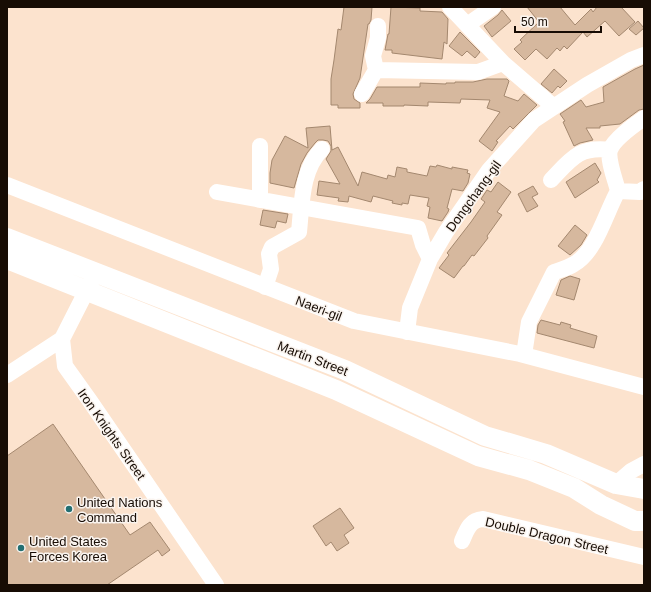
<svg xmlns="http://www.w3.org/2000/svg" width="651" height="592" font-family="Arial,sans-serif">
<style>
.building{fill:#d6b89e;stroke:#a4886f}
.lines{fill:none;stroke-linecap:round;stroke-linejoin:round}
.minor{stroke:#fff;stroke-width:16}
.major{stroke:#fff;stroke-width:20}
.poi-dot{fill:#236f72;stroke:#faf4ef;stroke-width:1.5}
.labels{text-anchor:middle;stroke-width:3;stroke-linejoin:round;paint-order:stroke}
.street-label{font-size:13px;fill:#170c04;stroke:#faf4ef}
.poi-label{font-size:13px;fill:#170c04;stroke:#faf4ef;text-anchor:start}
</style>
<rect width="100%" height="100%" fill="#fce3ce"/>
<path class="building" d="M344,7H372L371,20L369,24H368L360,78L353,94L354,99L360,103V108H338V105H331V79L334,60L338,29L341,30Z
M391,7L420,8V11L442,12L448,19L447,44L444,42L442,59L392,53V50H385L388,34H389Z
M527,7H560L575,25L591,9L593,12L597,7H621L635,22L619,36L605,21L587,37L583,32L567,49L564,46L560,51L557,48L547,59L536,49L525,60L514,49L522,42L520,40L539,22Z
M502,10L511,21L492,37L484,26L498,15Z
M638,21L644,28L636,35L629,29Z
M460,32L480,52L475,58L467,51L462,56L449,46Z
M644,65V109L639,110L620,124L600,126V128H586L593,140L580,143L574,146L563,122L565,121L560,114L581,100L586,107L604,102L603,87L635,69Z
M554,69L567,81L560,88L558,86L552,93L541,84Z
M487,79H507L509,81L504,96L518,101L524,94L537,105L513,129L510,126L496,141L498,142L492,151L479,141L500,112L487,108L490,100L461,99L460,103L428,102V106L404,105V106H383V103H366L370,99L377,87H420V83L446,84V83H455V82H473Z
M330,126L332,150L338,147L358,186L362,172L387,179L388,175L395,177L397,167L407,169V172L427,176L430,166L436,167L437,165L452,169V167L468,170L467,173L470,174L468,183L463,191L452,189L447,208L449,209L448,212L442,221L428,218L430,207L427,206L429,198L410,195L408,204L402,203V205L392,203L393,201L373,196L371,202L349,196L348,202L338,201L339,198L317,195L319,181L340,184L326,159L331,151V146L328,141L323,140H318L315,143L307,153L301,164L294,188L270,183V173L272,160L285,136L308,148L306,128Z
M595,163L601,173L597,180L599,182L575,198L566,182Z
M498,182L511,192L497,212L502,215L487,236L488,238L474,256L472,255L464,266H463L454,278L439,268L449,255L447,253L471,222L485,202L481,199L487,190L491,192Z
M533,186L538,194L532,197L538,206L527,212L518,194Z
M263,210L288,214L286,223L277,221L275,228L260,225Z
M575,225L587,235L581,245L570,255L558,246Z
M570,276L580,279L574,300L556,295L561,280Z
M541,320L560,325L561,322L571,325L570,328L597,336L594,348L537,333L538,325Z
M53,424L130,535L150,522L170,550L162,556L158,550L107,585H7V456Z
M340,508L354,528L344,535L349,543L337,551L331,542L326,546L313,526Z"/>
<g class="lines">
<path class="minor" d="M450,7L503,63L554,107
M467,25L493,7
M378,26V38L373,56L376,70L478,72L503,63
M362,94L376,70
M260,146V200
M551,180C571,159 579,146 610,150
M7,185L354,321L520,354L644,387
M618,191L640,192L644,189
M217,192L418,228L423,245L430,259
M92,280L62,339L65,366L90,401L216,585
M265,287L271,269L269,254L272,247L299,232C302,204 301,170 322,149
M407,332L410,308L430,259L446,232L489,170L534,120L587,85L631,60L644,55
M524,355L529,322L554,272C560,270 568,268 574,264C596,252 606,212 618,191C616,182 607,159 610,150C614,139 634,125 644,118
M7,375L62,339
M616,484L631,471L644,464
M462,541C467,529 470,520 483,519L644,557"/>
<path class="major" d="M7,238L345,370L485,436L546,454L616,484L644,489
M7,259L336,390L478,456L529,470L574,488L601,505L635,521H644"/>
</g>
<g class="poi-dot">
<circle cx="69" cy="509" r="4"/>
<circle cx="21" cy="548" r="4"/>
</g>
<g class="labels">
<g class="street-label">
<text transform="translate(473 196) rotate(-54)" y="5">Dongchang-gil</text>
<text transform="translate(319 308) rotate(21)" y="5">Naeri-gil</text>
<text transform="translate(313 358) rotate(21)" y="5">Martin Street</text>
<text transform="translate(112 434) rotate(55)" y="5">Iron Knights Street</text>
<text transform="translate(547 535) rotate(13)" y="5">Double Dragon Street</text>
</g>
<g class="poi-label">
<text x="77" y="507">United Nations<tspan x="77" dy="15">Command</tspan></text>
<text x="29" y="546">United States<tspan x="29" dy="15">Forces Korea</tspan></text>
</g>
</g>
<rect width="651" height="592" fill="none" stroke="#170c04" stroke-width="16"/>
<path d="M515 26v6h86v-6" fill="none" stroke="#170c04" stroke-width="2"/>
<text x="521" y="26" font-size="12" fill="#170c04" stroke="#faf4ef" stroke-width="3" paint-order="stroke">50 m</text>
</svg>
